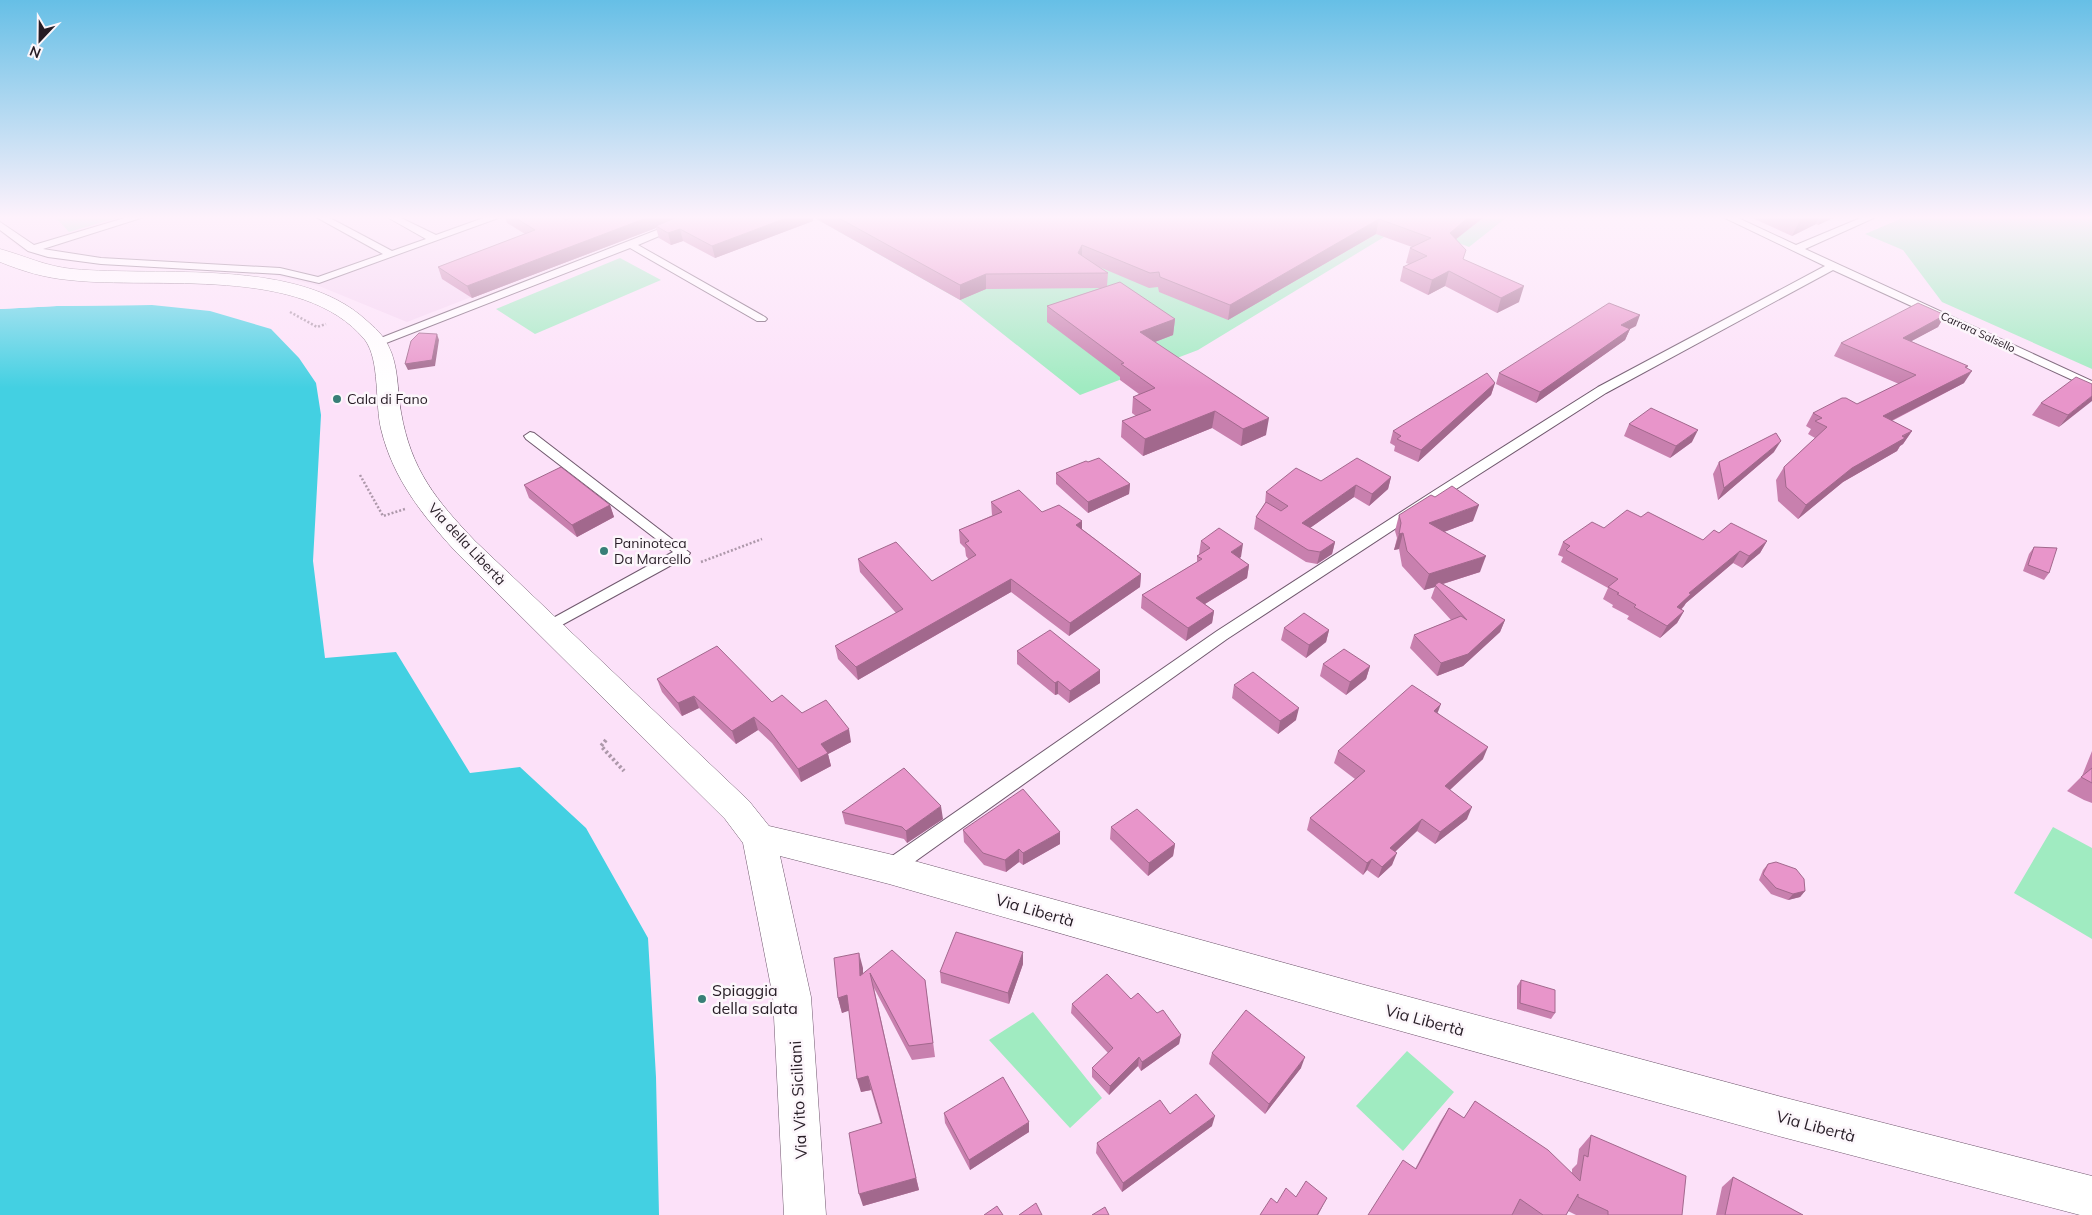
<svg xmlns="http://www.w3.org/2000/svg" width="2092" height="1215" font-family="Mulish,sans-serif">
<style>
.built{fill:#f5d4f2}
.green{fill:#a0ebc1}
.water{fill:#43d0e2}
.pier{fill:#fce1f9}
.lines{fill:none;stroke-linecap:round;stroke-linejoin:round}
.lane-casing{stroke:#70596e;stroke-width:2}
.street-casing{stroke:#70596e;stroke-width:1}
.path-far1{stroke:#ad98aa;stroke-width:2.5;stroke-dasharray:2 2;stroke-linecap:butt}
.path{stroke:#ad98aa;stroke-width:4;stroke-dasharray:2.5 2.5;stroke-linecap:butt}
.lane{fill:#fff;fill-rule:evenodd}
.street{fill:#fff;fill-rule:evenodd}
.wall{fill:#c880ae}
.shaded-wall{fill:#a2688d}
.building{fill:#e895ca;stroke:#a2688d}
.poi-dot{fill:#387f77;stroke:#fcf6fb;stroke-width:2}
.labels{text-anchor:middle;stroke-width:5;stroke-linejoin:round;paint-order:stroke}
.far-street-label{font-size:11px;fill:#261c25;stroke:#fcf6fb}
.poi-label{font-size:14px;fill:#261c25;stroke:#fcf6fb;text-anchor:start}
.street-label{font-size:14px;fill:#261c25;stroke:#fcf6fb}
.near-street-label{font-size:16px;fill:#261c25;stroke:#fcf6fb}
.near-poi-label{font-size:16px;fill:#261c25;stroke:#fcf6fb;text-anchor:start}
</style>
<rect width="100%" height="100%" fill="#fce1f9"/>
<path class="built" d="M0,217H678L407,322L319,286L274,275L231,270L113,265L59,260L23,250L0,232Z"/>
<path class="green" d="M55,217H120L69,232Z
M813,217H1507L1469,247L1407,223L1198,350L1080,395L960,300Z
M1905,217H2092V369L1942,302L1903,250L1865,234Z
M620,258L661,280L535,334L496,309Z
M2053,827L2092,848V939L2014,893Z
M1033,1012L1102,1098L1070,1128L989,1040Z
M1407,1051L1454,1092L1403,1151L1356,1106Z"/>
<path class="water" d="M152,305L210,311L271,329L299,358L316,383L321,415L313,561L325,658L396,652L470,773L520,767L586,828L648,938L656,1077L659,1215H0V309L57,306Z"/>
<path class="pier" d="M57,303H155L152,305L57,306L0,309V307Z"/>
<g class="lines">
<g class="lane-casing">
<path id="lane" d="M128,217H144L43,249L101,258L280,268L318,277L383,254L316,217H328L392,251L426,239L387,217H399L436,235L486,217H501L319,283L280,274L101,264L48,257L28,251L0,230V222L34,245Z
M690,217H704L638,245L765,317L767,319L765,321H757L630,248L381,345H373L371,343L373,341Z
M1723,217H1736L1796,245L1863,217H1876L1805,249L2092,381V389L1833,270L1606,393L1442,498L1227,639L896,875L889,877L882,875L880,869L882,863L1217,631L1432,492L1598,387L1825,266Z
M530,432L534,433L690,553L688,556L549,632L544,631L541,627L544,623L673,552L526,439L524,436Z"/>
</g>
<g class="street-casing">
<path id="street" d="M0,249C26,256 44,266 73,269C160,277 297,257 366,320C375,328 383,335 388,345C399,366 397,390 401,412C411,470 436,500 475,541L749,801L769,826L889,854L1361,984L1782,1097L2092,1176V1215H2080L1782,1137L1361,1020L889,884L780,856L811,997L826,1215H784L773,997L743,843L725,819L457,553C423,516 393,479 381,429C375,404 380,360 365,340C303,264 156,290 69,280C45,278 22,271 0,262Z"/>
</g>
<path class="path-far1" d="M290,312L317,327L326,324
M360,475L383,516L405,509
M701,562L762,539"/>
<path class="path" d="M606,740L601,746L624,771"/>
<use href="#lane" class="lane"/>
<use href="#street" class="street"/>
</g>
<path class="wall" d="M505,217H562L566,220L813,221L715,258L683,241L671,245L659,238L656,228L472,298L442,279L438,267L525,234L507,223Z
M813,217H1484L1456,239L1463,259L1519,302L1497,313L1445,286L1428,295L1400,281L1403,267L1409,264L1406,263L1410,248L1412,247L1376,234L1228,320L1159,292L1158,287L1149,288L1097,266L1108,273L1107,286L1175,319L1173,335L1155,342L1266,435L1241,446L1212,428L1143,456L1121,437L1122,421L1136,416L1132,413L1133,397L1139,394L1120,380V377L1047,322V306L1101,288L986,289L960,300Z
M1750,217H1835L1818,225L1816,224L1792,236Z
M1945,315L1938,327L1911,341L1966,368L1964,383L1892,421L1912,431L1903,444L1900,446L1897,451L1843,482L1798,519L1778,501L1776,480L1784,467L1815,438L1808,434L1811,429L1806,426L1813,413L1857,404L1899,384L1834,356L1841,343Z
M1636,326L1630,329L1625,340L1536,403L1496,384L1499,373Z
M1495,383L1491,395L1418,462L1394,451L1395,446L1390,443L1393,431Z
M2092,384L2059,427L2032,415L2041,403Z
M1629,424L1692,442L1670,458L1624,436Z
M1774,452L1718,500L1713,474L1719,462Z
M1056,473L1130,484L1129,494L1088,513L1056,484Z
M1391,477L1388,489L1369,506L1354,497L1310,528L1335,542L1332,554L1317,564L1306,562L1254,529L1256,517L1265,503L1266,492L1321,481Z
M524,485L610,505L614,517L577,537L529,498Z
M991,502L1082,521V529L1141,574L1140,587L1069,636L1011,592L858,680L838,659L835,646L896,613L860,572L858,559L932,581L969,560L966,556L965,548L960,543L959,530L993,515H992Z
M1399,515L1473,521L1444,532L1480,572L1443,584L1505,620L1500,632L1463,666L1437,676L1410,648L1414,635L1451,620L1431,598L1435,587L1424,590L1402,566L1399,549L1394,550L1397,538L1395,531Z
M1641,517L1703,540L1719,533L1767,541L1760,553L1742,568L1733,563L1686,603L1684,606L1681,610L1684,611L1677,623L1660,638L1627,619L1629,616L1612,607L1613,605L1603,599L1608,588L1561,562L1563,557L1558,555L1563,542L1604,528Z
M1201,541L1241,557L1239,558L1249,565L1247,578L1205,604L1214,611L1212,623L1186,641L1141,608L1142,595L1197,562V556L1200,554H1199Z
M2034,547L2049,573L2044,580L2023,571L2029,554Z
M1284,628L1329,630L1326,642L1306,658L1281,640Z
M1017,651L1100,670V683L1069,703L1058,694L1055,695L1017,664Z
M1323,664L1370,666L1366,679L1346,695L1320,676Z
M657,679L772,702L802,713L851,742L828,754L831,766L801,782L772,743L758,730L736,744L699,708L682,716L662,692Z
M1234,685L1296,720L1278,734L1232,698Z
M1438,713L1483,759L1450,790L1467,819L1435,844L1417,831L1395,852L1392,865L1378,878L1367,870L1363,875L1307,830L1310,818L1355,779L1334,763L1338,751Z
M2092,751V803L2084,800L2067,791L2082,776Z
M842,812L943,819L907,843L904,839L845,824Z
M1111,827L1175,844L1173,856L1148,876L1110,839Z
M963,830L1060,844L1023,865L1019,862L1006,872L984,865L964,842Z
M1768,864L1805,891L1800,897L1788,900L1771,894L1759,880L1763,870Z
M1023,964L1009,1004L941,983L940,972Z
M863,968V973L925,980L935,1057L912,1060L874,988L919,1190L863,1206L881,1124L871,1090L861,1092L849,1010L842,1013L838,998Z
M1521,980L1555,1013L1551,1019L1517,1009V986Z
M1131,999L1157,1013L1181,1035L1179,1044L1141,1071L1138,1066L1109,1095L1092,1077V1068L1108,1053L1071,1013L1072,1004Z
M1212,1053L1301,1068L1265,1114L1209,1064Z
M1475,1101L1572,1173V1169L1577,1164L1579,1149L1591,1135L1682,1215H1576L1568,1211L1566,1215H1513L1415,1169L1440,1122L1449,1108L1464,1118Z
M944,1113L1029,1132L970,1170L945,1123Z
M1170,1114L1212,1126L1122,1192L1096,1153L1097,1143Z
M1733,1177L1803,1215H1716L1722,1187Z"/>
<path class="shaded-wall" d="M649,217H683L656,226V228L472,298L467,286Z
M789,217H813V221L715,258L712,246Z
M1469,217H1484L1446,247L1450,233Z
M1805,217H1819L1816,224L1792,236L1800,220Z
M1822,217H1835L1818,225Z
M1379,219L1376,234L1228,320L1230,305Z
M680,229L683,241L671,245L668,233Z
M1082,245V260L1078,253Z
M1449,271L1445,286L1428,295L1432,280Z
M986,274V289L960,300V285Z
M1524,286L1519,302L1497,313L1501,298Z
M1640,315L1636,326L1630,329L1625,340L1536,403L1540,392L1621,325Z
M1945,315L1938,327L1895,350L1903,338Z
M1175,319L1173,335L1139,348L1140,332Z
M437,334L439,340L435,366L408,370L405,364Z
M1968,366L1961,376L1972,371L1964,383L1875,429L1883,416Z
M1495,383L1491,395L1418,462L1421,450Z
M2092,396V401L2059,427L2068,415Z
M1215,411L1212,428L1143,456L1145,439Z
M1269,418L1266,435L1241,446L1243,429Z
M1698,430L1692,442L1670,458L1676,446Z
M1912,431L1903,444L1900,446L1897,451L1843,482L1798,519L1806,505L1852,468Z
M1781,441L1774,452L1718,500L1724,488Z
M1391,477L1388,489L1369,506L1372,494Z
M1130,484L1129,494L1088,513V502Z
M1356,485L1354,497L1300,535L1302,523Z
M610,505L614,517L577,537L572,525Z
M1479,505L1473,521L1425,539L1429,523Z
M1082,521V534L1076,525Z
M1403,533L1399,549L1394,550L1399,534Z
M1767,541L1760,553L1742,568L1749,556Z
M1335,542L1332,554L1317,564L1320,552Z
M1243,544L1241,557L1229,565L1231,552Z
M1740,551L1733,563L1686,603L1684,606L1670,620L1677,607L1689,593Z
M1486,556L1480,572L1436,586L1435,585V587L1424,590L1429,574Z
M1249,565L1247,578L1195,610L1196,598Z
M1141,574L1140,587L1069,636L1070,623Z
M1011,579V592L858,680L856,667Z
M1214,611L1212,623L1186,641L1188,628Z
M1684,611L1677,623L1660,638L1667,626Z
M1505,620L1500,632L1463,666L1437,676L1441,663Z
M1329,630L1326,642L1306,658L1309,645Z
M1370,666L1366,679L1346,695L1350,682Z
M1100,670V683L1069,703L1070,691Z
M1058,681V694L1055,695V683Z
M694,696L699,708L682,716L678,703Z
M1441,704L1436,717L1434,711Z
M1299,708L1296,720L1278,734L1280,721Z
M754,717L758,730L736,744L732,731Z
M849,729L851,742L828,754L831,766L801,782L798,769L821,744Z
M1488,747L1483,759L1441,798L1445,786Z
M941,806L943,819L907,843L906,831Z
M1472,807L1467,819L1435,844L1440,832Z
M1422,819L1417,831L1386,860L1390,848Z
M1060,832V844L1023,865V853Z
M1175,844L1173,856L1148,876L1149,863Z
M1019,849V862L1006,872L1005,860Z
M1397,853L1392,865L1378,878L1382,867Z
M1372,859L1367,870L1363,875L1367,863Z
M1805,891L1800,897L1788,900L1793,894Z
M1023,952V964L1009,1004L1008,993Z
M859,953L863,968V990L860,976Z
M847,995L851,1010L842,1013L838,998Z
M1181,1035L1179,1044L1141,1071L1142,1062Z
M1139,1057L1138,1066L1109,1095L1110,1086Z
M1305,1057L1301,1068L1265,1114L1269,1104Z
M868,1076L871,1090L861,1092L857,1079Z
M1215,1116L1212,1126L1122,1192L1123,1183Z
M1029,1122V1132L970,1170L969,1160Z
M916,1178L919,1190L863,1206L859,1194Z
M1327,1198L1318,1215H1317Z"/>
<path class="building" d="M514,217H562L566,220L573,217H649L467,286L438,267L535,230Z
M677,217H789L712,246L680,229L668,233L656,226Z
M837,217H1469L1450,233L1466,250L1463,259L1524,286L1501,298L1449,271L1432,280L1403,267L1427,256L1410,248L1431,238L1379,219L1230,305L1160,277L1159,272L1150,273L1082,245L1078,253L1108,273L986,274L960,285Z
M1795,217H1805L1800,220Z
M1120,282L1175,319L1140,332L1269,418L1243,429L1215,411L1145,439L1122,421L1151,410L1133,397L1155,388L1121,364L1124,363L1047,306Z
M1609,303L1640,315L1621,325L1630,329L1540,392L1499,373Z
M1918,303L1945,315L1903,338L1968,366L1965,367L1972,371L1883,416L1912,431L1902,436L1905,438L1852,468L1806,505L1786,487L1784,467L1827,427L1815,421L1822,418L1813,413L1842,398H1846L1857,404L1916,375L1841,343Z
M419,333L437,334L432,360L405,364L411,341Z
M1487,373L1495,383L1421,450L1397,439L1401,436L1393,431Z
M2076,377L2092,384V396L2068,415L2041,403Z
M1651,408L1698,430L1676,446L1629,424Z
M1776,433L1781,441L1724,488L1719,462Z
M1099,458L1130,484L1088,502L1056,473L1086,461L1088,462Z
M1357,458L1391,477L1372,494L1356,485L1302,523L1335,542L1320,552L1308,550L1256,517L1266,502L1281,511L1288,506L1266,492L1296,468L1321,481Z
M561,467L610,505L572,525L524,485Z
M1452,486L1479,505L1429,523L1486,556L1429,574L1407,551L1403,533L1399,534L1401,523L1399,515L1431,495L1435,497Z
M1019,490L1042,512L1059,505L1082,521L1076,525L1141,574L1070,623L1011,579L856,667L835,646L903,609L858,559L896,542L932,581L976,555L965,543L969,541L959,530L1002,512L991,502Z
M1627,510L1641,517L1648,512L1703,540L1714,530L1719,533L1731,523L1767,541L1749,556L1740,551L1689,593L1691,594L1677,607L1684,611L1667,626L1634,607L1636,605L1617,594L1619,593L1608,587L1618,579L1566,550L1570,546L1563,542L1592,522L1604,528Z
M1219,528L1243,544L1231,552L1249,565L1196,598L1214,611L1188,628L1142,595L1202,559L1197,556L1210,548L1201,541Z
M2034,547L2057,548L2049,573L2028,565Z
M1439,582L1505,620L1468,654L1441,663L1414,635L1461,616L1467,620L1435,585Z
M1304,613L1329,630L1309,645L1284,628Z
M1050,630L1100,670L1070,691L1058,681L1055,683L1017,651Z
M717,646L772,702L782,695L802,713L826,700L849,729L821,744L828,753L798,769L769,730L754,717L732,731L694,696L678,703L657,679Z
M1344,649L1370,666L1350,682L1323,664Z
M1253,672L1299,708L1280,721L1234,685Z
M1412,685L1441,704L1434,711L1488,747L1445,786L1472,807L1440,832L1422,819L1390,848L1397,853L1382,867L1372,859L1367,863L1310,818L1365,771L1338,751Z
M904,768L941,806L906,831L902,827L842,812Z
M2092,768V783L2081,777Z
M1023,789L1060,832L1023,853L1019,849L1005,860L983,853L963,830Z
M1137,809L1175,844L1149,863L1111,827Z
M1776,862L1796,869L1804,879L1805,891L1793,894L1776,888L1763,874L1768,864Z
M956,932L1023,952L1008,993L940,972Z
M892,950L925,980L933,1043L909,1046L870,973L916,1178L859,1194L849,1133L882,1123L868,1076L857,1079L847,995L838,998L834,958L859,953L860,976Z
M1107,974L1131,999L1138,993L1157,1013L1163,1010L1181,1035L1142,1062L1139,1057L1110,1086L1092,1068L1113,1048L1072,1004Z
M1521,980L1555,990V1013L1520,1003Z
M1246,1010L1305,1057L1269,1104L1212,1053Z
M1003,1077L1029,1122L969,1160L944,1113Z
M1196,1094L1215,1116L1123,1183L1097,1143L1160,1100L1170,1114Z
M1475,1101L1548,1150L1580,1181L1584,1155L1588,1157L1591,1135L1686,1176L1682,1215H1608V1211L1578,1197V1194L1566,1215H1543L1520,1199L1512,1215H1368L1403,1160L1416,1169L1449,1108L1464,1118Z
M1733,1177L1803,1215H1725Z
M1306,1181L1327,1198L1317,1215H1260L1271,1198L1277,1203L1286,1188L1296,1197Z
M1036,1203L1042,1215H1019Z
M997,1206L1003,1215H984Z
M1105,1207L1109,1215H1092Z"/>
<linearGradient id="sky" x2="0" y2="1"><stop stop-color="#66bfe6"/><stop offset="0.56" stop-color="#fef2fc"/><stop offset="1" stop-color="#fef2fc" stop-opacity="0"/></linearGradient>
<rect width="2092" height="388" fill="url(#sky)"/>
<g class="poi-dot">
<circle cx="337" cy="399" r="5"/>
<circle cx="604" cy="551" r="5"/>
<circle cx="702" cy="999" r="5"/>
</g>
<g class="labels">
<g class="far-street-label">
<text transform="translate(1978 332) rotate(25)" y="4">Carrara Salsello</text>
</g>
<g class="poi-label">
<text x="347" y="404">Cala di Fano</text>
<text x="614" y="548">Paninoteca<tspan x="614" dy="16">Da Marcello</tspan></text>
</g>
<g class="street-label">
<text transform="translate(467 544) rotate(47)" y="5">Via della Libertà</text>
</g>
<g class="near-street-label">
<text transform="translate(1035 910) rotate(16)" y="6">Via Libertà</text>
<text transform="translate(1425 1020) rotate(15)" y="6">Via Libertà</text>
<text transform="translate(798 1100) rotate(-93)" y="6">Via Vito Siciliani</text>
<text transform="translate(1816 1126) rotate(15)" y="6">Via Libertà</text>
</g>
<g class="near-poi-label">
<text x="712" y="996">Spiaggia<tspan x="712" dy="18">della salata</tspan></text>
</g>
</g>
<g transform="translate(40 40) rotate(202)" stroke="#fcf6fb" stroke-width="4" paint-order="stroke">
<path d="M0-4L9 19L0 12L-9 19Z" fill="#261c25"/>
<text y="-8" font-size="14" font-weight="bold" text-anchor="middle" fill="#261c25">N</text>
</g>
</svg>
